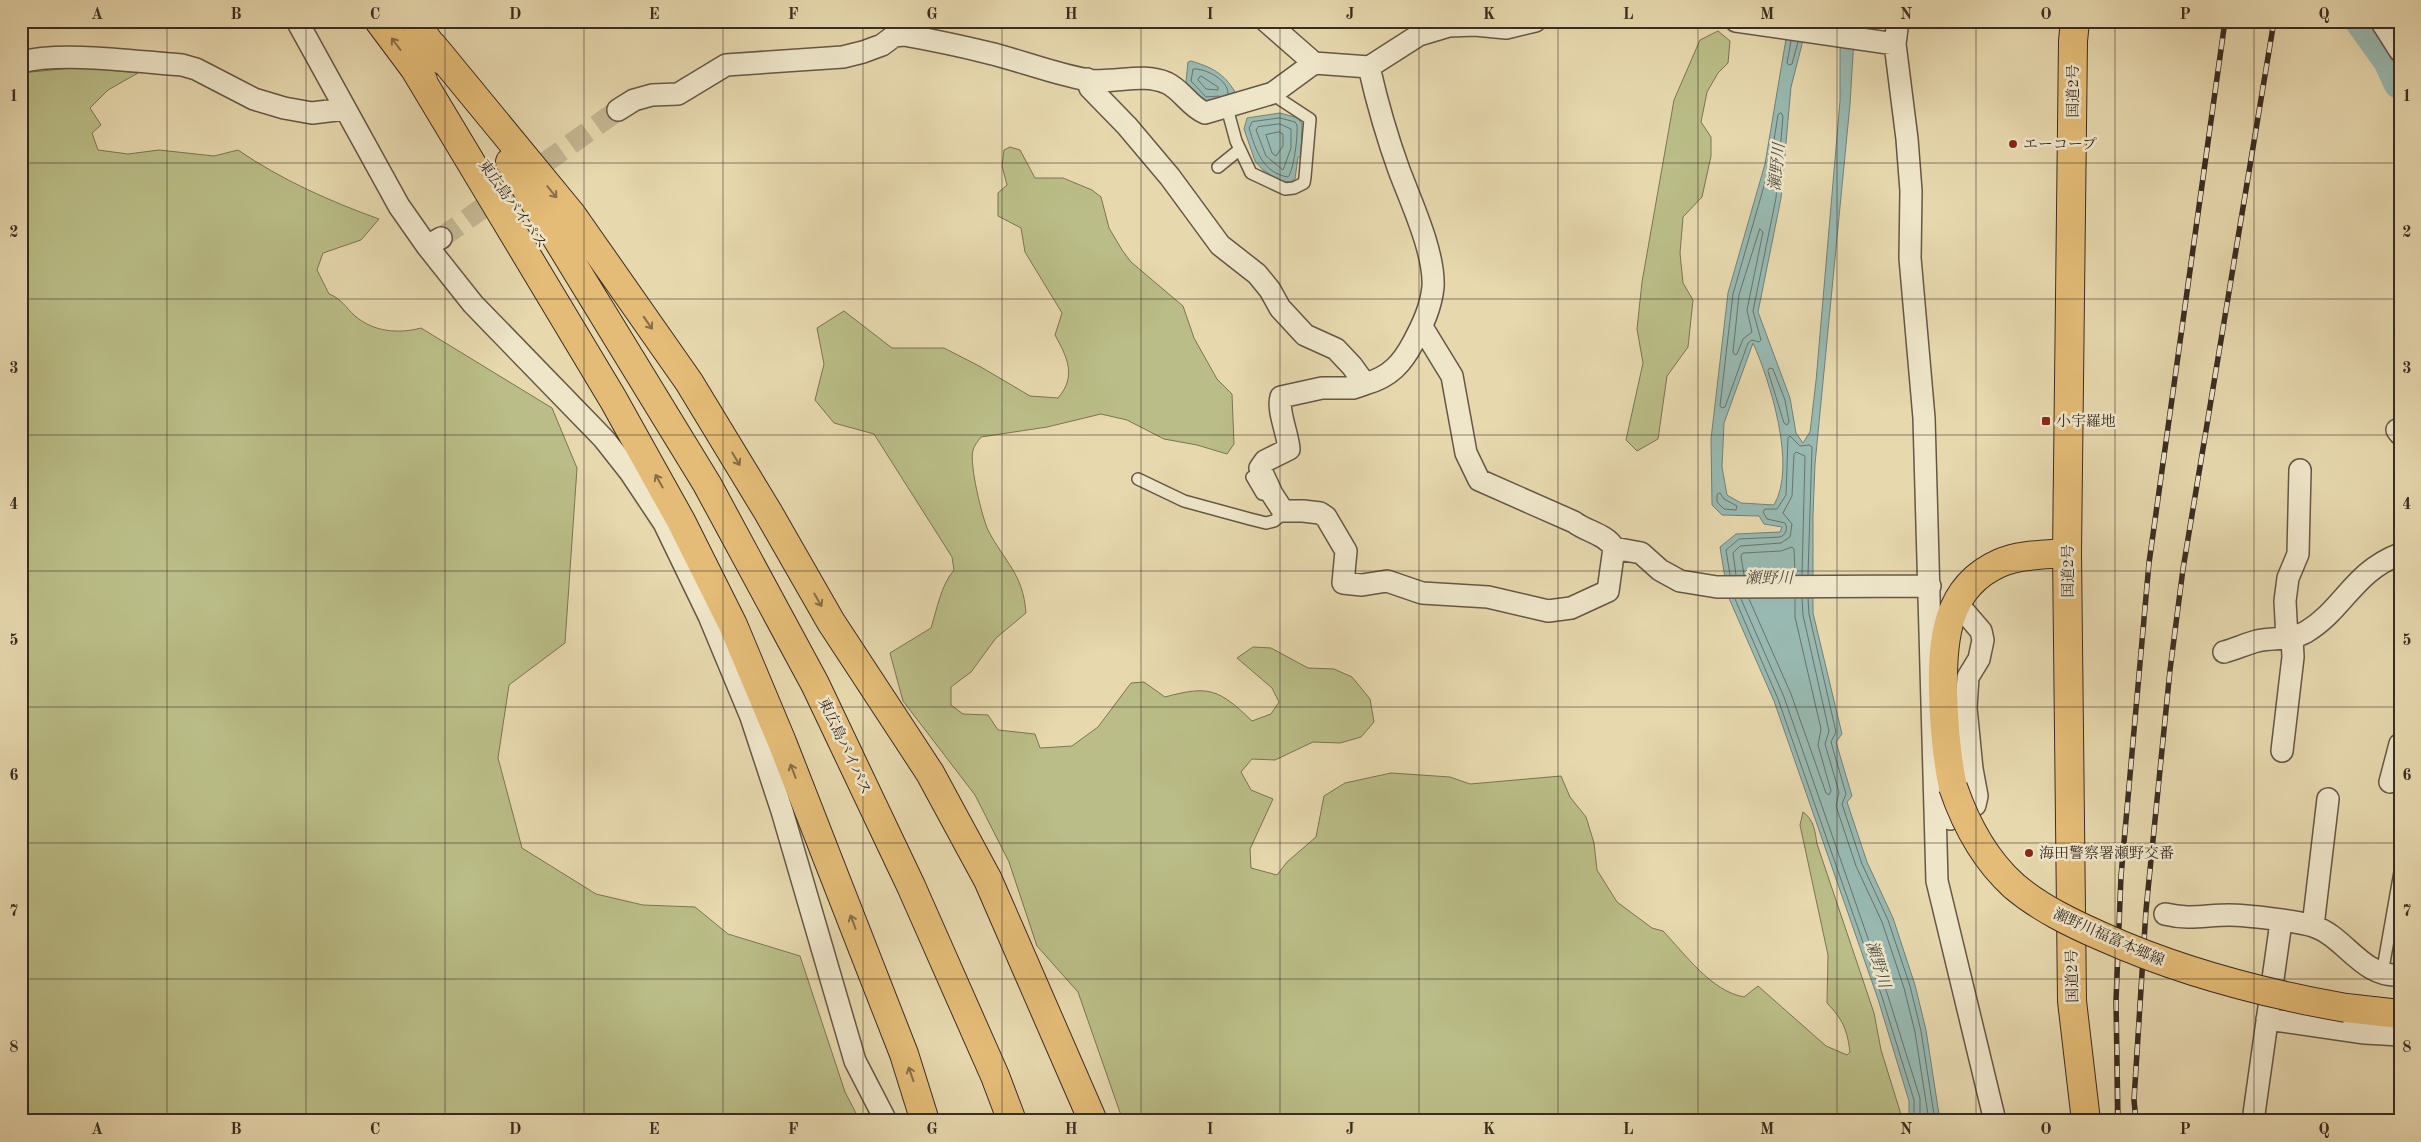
<svg xmlns="http://www.w3.org/2000/svg" width="2421" height="1142" font-family="'Old Standard TT','Noto Serif JP',serif">
<style>
.green{fill:#babd87;stroke:#7a7454}
.water{fill:#98b9b1;stroke:#728178;fill-rule:evenodd}
.lines{fill:none;stroke-linecap:round;stroke-linejoin:round}
.shore{stroke:#69726a;stroke-width:1}
.river{stroke:#98b9b1;stroke-width:34}
.minor-tunnel{stroke:#c4b692;stroke-width:21;stroke-dasharray:21 11;stroke-linecap:butt}
.service-casing{stroke:#655745;stroke-width:14}
.minor-casing{stroke:#655745;stroke-width:24}
.primary-casing{stroke:#3a2c22;stroke-width:30}
.trunk-casing{stroke:#3a2c22;stroke-width:30}
.motorway-casing{stroke:#3a2c22;stroke-width:30}
.service{stroke:#efe6ca;stroke-width:11}
.minor{stroke:#efe6ca;stroke-width:21}
.primary{stroke:#e4bc77;stroke-width:28}
.trunk{stroke:#e4bc77;stroke-width:28}
.motorway{stroke:#e4bc77;stroke-width:28}
.rail-casing{stroke:#3a2c22;stroke-width:5.5}
.rail{stroke:#efe6ca;stroke-width:4;stroke-dasharray:11;stroke-linecap:butt}
.primary-bridge-casing{stroke:#3a2c22;stroke-width:30;stroke-linecap:butt}
.primary-bridge{stroke:#e4bc77;stroke-width:28}
.oneway{stroke:#866d48}
.grid{fill:none;stroke:#3a2c22;stroke-width:1;stroke-opacity:0.55}
.poi-dot{fill:#8f2418;stroke:#efe6ca;stroke-width:2}
.labels{text-anchor:middle;stroke-width:5;stroke-linejoin:round;paint-order:stroke}
.street-label{font-size:15px;fill:#3a2c22;stroke:#efe6ca}
.poi-label{font-size:15px;fill:#3a2c22;stroke:#efe6ca;text-anchor:start}
.water-label{font-size:16px;font-style:italic;fill:#524f46;stroke:#efe6ca}
.neatline{fill:none;stroke:#3a2c22;stroke-width:2}
.grid-label{font-size:16px;text-anchor:middle;font-weight:bold;fill:#3a2c22}
</style>
<rect width="100%" height="100%" fill="#e7d8ae"/>
<filter id="stains"><feTurbulence type="fractalNoise" baseFrequency=".004" numOctaves="4"/><feColorMatrix values="0 0 0 0 .2 0 0 0 0 .09 0 0 0 0 .02 0 0 0 .5 -.17"/></filter>
<radialGradient id="worn" r=".72"><stop offset=".6" stop-color="#630" stop-opacity="0"/><stop offset="1" stop-color="#630" stop-opacity=".3"/></radialGradient>
<path class="green" d="M1718,31L1730,41L1728,63L1718,73L1707,92L1701,122L1711,137V156L1702,197L1683,217L1680,253L1683,283L1693,300L1688,347L1667,376L1658,439L1637,451L1626,440L1643,363L1637,329L1642,282L1674,100L1700,40Z
M82,67L138,73L108,90L90,108L101,125L92,133L98,150L128,154L159,150L214,156L238,150C282,180 329,201 379,219L361,240L323,253L317,270L329,294C342,299 345,307 355,316C374,332 398,334 421,328L552,408L577,468L565,643L509,685L498,758L522,848L596,894L643,905L695,907L728,934L800,956L845,1092L860,1121H21V73Z
M1010,147L1020,150L1035,178H1063L1092,190L1101,197L1109,228L1122,250L1131,262L1183,306L1194,338L1217,379L1232,394L1234,444L1227,454L1197,445L1164,439L1127,420L1101,414L1047,427L981,437C978,441 974,446 973,450C969,464 982,517 988,530C1005,563 1023,573 1026,613L996,638L971,672L951,687V705L963,714L988,715L998,730L1035,734L1040,748L1072,746L1098,727L1131,683L1144,682L1165,697C1209,685 1219,689 1252,721L1271,714L1279,702L1272,688L1237,658L1253,647L1271,648L1308,668L1334,669L1352,677L1370,699L1374,722L1361,737L1340,743L1313,742L1275,760L1252,759L1241,772L1251,790L1273,799L1250,849L1251,868L1277,875L1287,862L1316,837L1324,796L1345,783L1391,773L1450,777L1470,784L1561,776L1570,797L1586,817L1594,843L1597,870L1617,902L1652,928L1663,931C1685,954 1711,991 1744,997L1758,986L1826,1046L1847,1055L1850,1052C1847,1029 1843,1020 1827,1003L1828,955L1800,825L1803,812C1814,820 1815,831 1817,844L1874,1013L1881,1050L1903,1121H1123L1078,992L1037,946L1009,862L975,795L903,701L890,653L931,628C937,609 941,585 954,570L952,557L874,434L834,423L815,400L824,364L817,328L844,311L892,348H944L981,367L1030,396L1058,398C1077,376 1067,357 1055,335L1062,313L1025,252L1021,228L998,216V193L1007,185L1002,166L1004,150Z"/>
<path class="water" d="M1789,21H1808L1791,87L1781,198L1758,312L1790,398L1796,433L1803,443L1810,432L1816,381L1840,101V21H1855L1850,104L1815,464L1813,516V613L1842,734L1836,742L1852,796L1847,802L1867,862L1893,918L1915,985L1926,1030L1940,1121H1909V1101L1878,999L1774,701L1728,596L1720,547L1736,534L1780,532L1782,527L1764,524L1759,516L1722,515L1712,505L1711,439L1728,293L1765,164ZM1753,343C1770,381 1797,466 1774,505L1741,503L1727,495L1722,467L1724,423Z
M1191,61C1211,67 1224,73 1235,92L1233,93V98L1204,101L1192,91L1186,82L1188,62Z
M1280,113L1298,118L1302,124L1301,157H1298L1295,179L1290,182L1283,181V183L1263,170L1255,161L1244,129L1247,118Z"/>
<g class="lines">
<path class="shore" d="M1791,41L1787,63L1789,65L1792,64L1798,42
M1201,76L1218,87V90L1206,89L1198,80Z
M1219,96L1206,97L1191,81L1193,69C1205,68 1229,80 1228,94
M1781,113L1783,116L1776,198L1753,311L1761,340L1759,342L1752,340L1748,343L1725,407L1722,408L1720,406L1733,294L1770,165L1778,115Z
M1280,118L1295,122L1297,125C1298,135 1294,170 1288,177C1263,173 1256,151 1249,128L1252,122Z
M1280,124L1291,129V148L1283,170L1266,156L1256,130L1258,127Z
M1279,132L1283,134V146L1276,156L1272,153L1266,135Z
M1760,229L1763,232L1747,310L1752,332L1743,339L1737,354L1735,355L1733,352L1739,295Z
M1770,368L1773,369L1785,400L1789,422L1787,425L1784,423L1768,371Z
M1720,493L1724,499L1737,506L1736,510L1724,509L1717,502V495Z
M1730,575L1726,550L1739,539L1780,537C1786,535 1788,528 1785,523L1767,519L1763,512L1765,509H1777L1786,495L1788,438L1790,436L1800,446L1809,445L1812,447L1808,575
M1736,575L1733,553L1740,546L1781,543L1790,537L1792,524L1783,513L1792,496L1794,454L1796,452L1805,456L1802,575
M1744,575L1741,556L1743,553L1781,551L1792,547L1794,549L1795,575
M1802,598L1803,615L1829,731L1825,744L1839,792L1836,806L1856,866L1882,922L1904,988L1915,1032L1929,1121
M1808,598L1809,614L1836,732L1831,742L1846,794L1842,804L1862,864L1888,920L1910,986L1921,1031L1935,1121
M1735,599L1778,699L1882,997L1914,1100V1121
M1741,599L1784,697L1888,996L1920,1098V1121
M1749,599L1791,694L1826,793L1829,795L1831,791L1818,745L1821,729L1795,617V599"/>
<path class="river" d="M2362,21L2390,60L2400,82"/>
<path class="minor-tunnel" d="M441,238L618,110"/>
<g class="service-casing">
<path id="service" d="M1227,108L1236,141L1251,173L1285,189L1294,188L1304,183L1305,177L1310,119L1281,100L1275,91
M1218,167L1239,150
M1252,477L1262,494
M1138,479L1184,501L1250,519L1266,523L1274,521L1286,511
M2382,974L2400,872"/>
</g>
<g class="minor-casing">
<path id="minor" d="M297,21L399,206L427,246L441,238
M1266,21L1314,63L1369,67L1419,35L1449,26L1475,25L1506,28L1535,21
M1736,21L1895,44
M1898,21L1895,44L1907,139L1911,191L1910,258L1924,418L1937,881L1995,1121
M2381,21L2400,51
M21,62C62,51 138,62 182,65L196,69L254,99L284,108L312,113L345,109
M1087,79L1090,88L1127,126L1170,177L1220,245L1257,274L1270,290L1280,308L1305,335L1336,349L1352,366L1365,384C1390,377 1402,364 1414,341C1423,324 1431,307 1433,287C1435,253 1411,202 1399,170C1387,137 1377,102 1369,67
M618,110L634,100L652,95L678,94L726,65L843,57L863,52L882,45L894,36L904,35C932,40 961,46 989,53C1022,61 1054,74 1088,80C1114,84 1142,72 1167,83C1182,90 1189,106 1205,113L1273,93L1314,63
M427,246L473,304L604,439L630,472L664,523L709,616L751,717L782,811L855,1061L886,1121
M1365,384L1353,388H1322L1281,397C1277,410 1288,434 1289,449L1265,461L1260,468L1272,494L1283,511H1303L1320,513L1326,517L1346,551L1343,583L1362,585L1387,581L1422,593L1488,597L1548,611L1571,608L1608,591L1614,548C1606,534 1587,532 1574,522L1479,480L1466,453L1452,376L1422,327
M2397,430L2400,434
M1614,548L1641,553L1660,570L1680,581L1717,587L1930,586
M2287,639L2285,601L2288,578L2298,554L2300,470
M2224,652C2235,649 2246,644 2257,641C2274,637 2290,641 2306,632C2344,609 2353,572 2400,554
M2282,751L2293,657L2292,637
M2390,782L2400,744
M1950,819L1975,805L1977,796L1972,769L1966,708L1968,677L1979,659L1983,640L1981,631L1957,603
M2165,914C2189,920 2206,915 2229,915C2246,915 2297,921 2313,926C2346,937 2362,978 2400,975
M2313,926L2328,799
M2267,1019L2365,1033L2400,1035
M2253,1121L2281,922"/>
</g>
<g class="primary-casing">
<path id="primary" d="M1953,787C1946,755 1944,725 1943,693C1942,642 1945,587 2000,563C2021,554 2045,555 2067,553
M2346,1008L2400,1014"/>
</g>
<g class="trunk-casing">
<path id="trunk" d="M2075,21L2073,41L2067,553L2072,1001L2086,1121"/>
</g>
<g class="motorway-casing">
<path id="motorway" d="M379,21L423,80
M414,21L442,60
M433,46L572,215L689,382L768,512L831,622L930,773L988,880L1093,1121
M413,66L613,399L681,521L733,625L782,742L904,1054L925,1121
M510,162L707,484L815,684L911,886L995,1076L1012,1121"/>
</g>
<use href="#service" class="service"/>
<use href="#minor" class="minor"/>
<use href="#primary" class="primary"/>
<use href="#trunk" class="trunk"/>
<use href="#motorway" class="motorway"/>
<g class="rail-casing">
<path id="rail" d="M2118,1121L2116,1001L2121,876L2149,563L2225,21
M2136,1121L2134,1100L2146,910L2170,670L2183,569L2274,21"/>
</g>
<use href="#rail" class="rail"/>
<g class="primary-bridge-casing">
<path id="primary-bridge" d="M1953,787C1966,825 1984,859 2014,886C2040,908 2071,923 2103,937C2181,972 2261,993 2346,1008"/>
</g>
<use href="#primary-bridge" class="primary-bridge"/>
</g>
<defs><path id="oneway-shaft" d="M-6 0H5M1.5-3L5.5 0L1.5 3" fill="none" stroke-width="1.6" stroke-linecap="round" stroke-linejoin="round" transform="scale(1.25)"/></defs>
<g class="oneway">
<use href="#oneway-shaft" transform="translate(396 44) rotate(-127)"/>
<use href="#oneway-shaft" transform="translate(552 192) rotate(51)"/>
<use href="#oneway-shaft" transform="translate(648 323) rotate(55)"/>
<use href="#oneway-shaft" transform="translate(736 459) rotate(59)"/>
<use href="#oneway-shaft" transform="translate(659 481) rotate(-119)"/>
<use href="#oneway-shaft" transform="translate(818 600) rotate(60)"/>
<use href="#oneway-shaft" transform="translate(793 771) rotate(-111)"/>
<use href="#oneway-shaft" transform="translate(853 922) rotate(-111)"/>
<use href="#oneway-shaft" transform="translate(911 1074) rotate(-109)"/>
</g>
<path class="grid" d="M167,21V1121M306,21V1121M445,21V1121M584,21V1121M723,21V1121M863,21V1121M1002,21V1121M1141,21V1121M1280,21V1121M1419,21V1121M1558,21V1121M1698,21V1121M1837,21V1121M1976,21V1121M2115,21V1121M2254,21V1121M21,163H2400M21,299H2400M21,435H2400M21,571H2400M21,707H2400M21,843H2400M21,979H2400"/>
<g class="poi-dot">
<circle cx="2013" cy="144" r="5"/>
<rect x="2041" y="416" width="10" height="10" rx="2.5"/>
<circle cx="2029" cy="853" r="5"/>
</g>
<g class="labels">
<g class="street-label">
<text transform="translate(2073 91) rotate(-90)" y="5">国道2号</text>
<text transform="translate(513 204) rotate(54)" y="5">東広島バイパス</text>
<text transform="translate(2068 571) rotate(-90)" y="5">国道2号</text>
<text transform="translate(845 746) rotate(65)" y="5">東広島バイパス</text>
<text transform="translate(2109 937) rotate(24)" y="5">瀬野川福富本郷線</text>
<text transform="translate(2072 976) rotate(-91)" y="5">国道2号</text>
</g>
<g class="poi-label">
<text x="2023" y="149">エーコープ</text>
<text x="2056" y="426">小宇羅地</text>
<text x="2039" y="858">海田警察署瀬野交番</text>
</g>
<g class="water-label">
<text transform="translate(1776 167) rotate(-84)" y="6">瀬野川</text>
<text x="1769" y="583">瀬野川</text>
<text transform="translate(1879 964) rotate(73)" y="6">瀬野川</text>
</g>
</g>
<rect width="2421" height="1142" fill="none" stroke="#e7d8ae" stroke-width="55"/>
<rect x="28" y="28" width="2366" height="1086" class="neatline"/>
<g class="grid-label">
<text x="97" y="19">A</text>
<text x="236" y="19">B</text>
<text x="375" y="19">C</text>
<text x="515" y="19">D</text>
<text x="654" y="19">E</text>
<text x="793" y="19">F</text>
<text x="932" y="19">G</text>
<text x="1071" y="19">H</text>
<text x="1210" y="19">I</text>
<text x="1350" y="19">J</text>
<text x="1489" y="19">K</text>
<text x="1628" y="19">L</text>
<text x="1767" y="19">M</text>
<text x="1906" y="19">N</text>
<text x="2046" y="19">O</text>
<text x="2185" y="19">P</text>
<text x="2324" y="19">Q</text>
<text x="14" y="101">1</text>
<text x="2407" y="101">1</text>
<text x="14" y="237">2</text>
<text x="2407" y="237">2</text>
<text x="14" y="373">3</text>
<text x="2407" y="373">3</text>
<text x="14" y="509">4</text>
<text x="2407" y="509">4</text>
<text x="14" y="645">5</text>
<text x="2407" y="645">5</text>
<text x="14" y="780">6</text>
<text x="2407" y="780">6</text>
<text x="14" y="916">7</text>
<text x="2407" y="916">7</text>
<text x="14" y="1052">8</text>
<text x="2407" y="1052">8</text>
<text x="97" y="1134">A</text>
<text x="236" y="1134">B</text>
<text x="375" y="1134">C</text>
<text x="515" y="1134">D</text>
<text x="654" y="1134">E</text>
<text x="793" y="1134">F</text>
<text x="932" y="1134">G</text>
<text x="1071" y="1134">H</text>
<text x="1210" y="1134">I</text>
<text x="1350" y="1134">J</text>
<text x="1489" y="1134">K</text>
<text x="1628" y="1134">L</text>
<text x="1767" y="1134">M</text>
<text x="1906" y="1134">N</text>
<text x="2046" y="1134">O</text>
<text x="2185" y="1134">P</text>
<text x="2324" y="1134">Q</text>
</g>
<rect width="100%" height="100%" filter="url(#stains)"/>
<rect width="100%" height="100%" fill="url(#worn)"/>
</svg>
